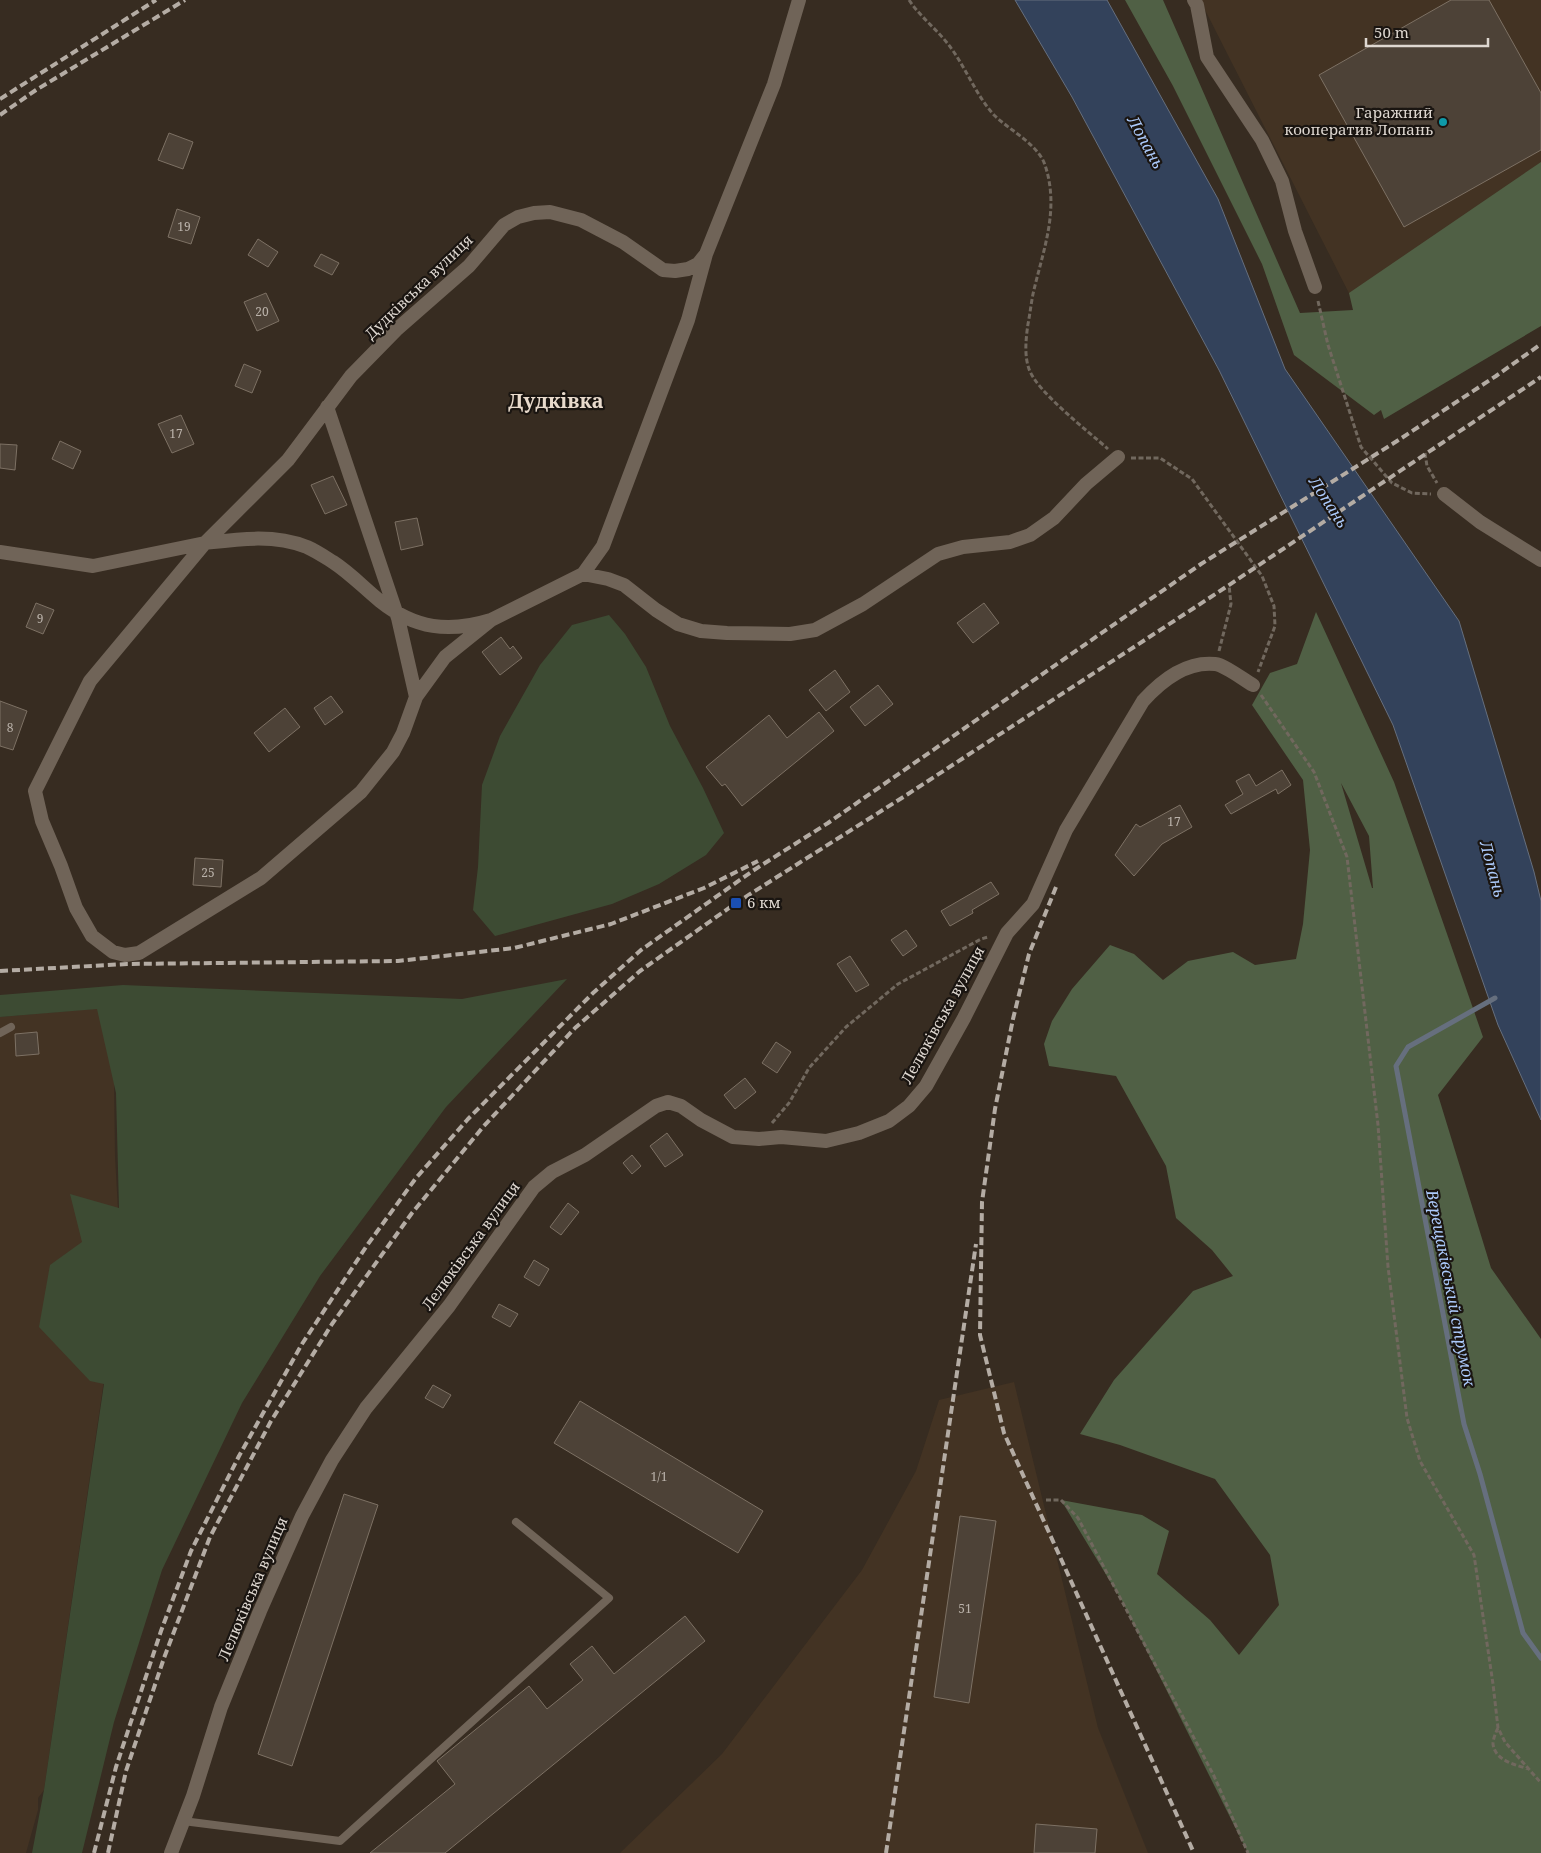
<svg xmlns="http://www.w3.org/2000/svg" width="1541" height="1853" font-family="'Noto Serif',serif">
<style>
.built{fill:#433323}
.green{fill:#3d4b33}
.forest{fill:#506045;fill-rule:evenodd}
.water{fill:#33425b;stroke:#666f7e}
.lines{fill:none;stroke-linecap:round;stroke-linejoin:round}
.stream{stroke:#666f7e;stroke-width:5}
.building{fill:#4d4237;stroke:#7d7164}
.path{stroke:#71685e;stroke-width:3;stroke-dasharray:5 2.5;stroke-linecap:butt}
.service{stroke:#706458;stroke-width:8}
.minor{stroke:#706458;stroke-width:14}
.rail{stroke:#b4aca4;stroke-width:4;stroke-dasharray:8 4;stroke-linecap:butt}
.culture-dot{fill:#0f9aa8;stroke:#1a1511;stroke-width:2}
.transit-dot{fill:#1a4fb4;stroke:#1a1511;stroke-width:2}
.labels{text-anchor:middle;stroke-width:4.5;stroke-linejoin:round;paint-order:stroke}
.number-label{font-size:12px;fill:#bab2aa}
.poi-label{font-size:15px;fill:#ded7d0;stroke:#1a1511;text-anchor:end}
.street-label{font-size:15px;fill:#ded7d0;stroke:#1a1511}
.water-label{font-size:16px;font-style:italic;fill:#accafb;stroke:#1a1511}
.district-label{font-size:20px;font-weight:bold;fill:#e8dacc;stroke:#1a1511}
</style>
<rect width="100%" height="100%" fill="#372c21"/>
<path class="built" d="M1200,0H1541V170L1353,301Z
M113,1007L115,1156L121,1264L44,1790L38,1798V1810L26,1853H0V1017Z
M1014,1382L1098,1728L1148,1853H620L722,1754L862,1570L916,1471L939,1400Z"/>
<path class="green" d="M609,615L625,634L646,667L670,726L703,788L724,833L706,855L659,884L612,904L495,936L473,910L478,867L482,785L500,736L540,665L572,625Z
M567,979L446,1107L320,1276L242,1403L162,1570L114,1722L82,1853H32L44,1790L104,1384L90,1381L39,1327L50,1265L82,1242L70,1194L119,1208L116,1093L97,1009L0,1017V995L123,985L462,999Z"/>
<path class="forest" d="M1125,0H1163L1300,313L1353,310L1349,293L1541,162V326L1384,419L1381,410L1374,415L1294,355L1262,264L1173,86Z
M1316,612L1394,782L1483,1037L1438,1095L1491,1268L1541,1339V1853H1248L1122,1601L1061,1500L1142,1515L1169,1531L1157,1574L1210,1620L1239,1655L1279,1605L1270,1555L1215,1479L1120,1445L1080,1434L1114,1380L1193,1291L1233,1276L1212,1250L1176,1218L1166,1166L1116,1076L1049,1066L1044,1044L1052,1021L1072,989L1110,945L1134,954L1163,980L1188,961L1233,952L1255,965L1296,959L1303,924L1310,850L1303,780L1252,705L1270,673L1297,664ZM1341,783L1369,836L1373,888H1372Z"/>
<path class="water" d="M1015,0H1107L1218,199L1285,369L1459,621L1534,872L1541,901V1120L1498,1025L1393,725L1219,370L1072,97Z"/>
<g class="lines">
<path class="stream" d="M1495,998L1408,1047L1396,1066L1464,1424L1480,1474L1523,1633L1541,1658"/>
</g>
<path class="building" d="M1451,0H1489L1541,93V150L1404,227L1319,75Z
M169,133L193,142L183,169L158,160Z
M177,209L200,217L191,244L168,237Z
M258,239L278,252L268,267L248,255Z
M321,254L339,263L332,275L314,266Z
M266,293L279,321L257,331L244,302Z
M244,364L261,371L252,393L235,386Z
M181,415L194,444L172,453L158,424Z
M60,441L81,451L73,469L52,459Z
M0,444L17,445L15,470L0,468Z
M333,476L347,505L325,514L311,485Z
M417,518L423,545L401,550L395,522Z
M36,603L54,610L43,634L26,627Z
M984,603L999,623L973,643L957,623Z
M501,637L510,649L513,646L522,658L500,675L482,652Z
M835,670L850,692L826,711L809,690Z
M878,685L893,704L865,726L850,707Z
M331,696L343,712L325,725L314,708Z
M0,701L27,711L13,750L0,746Z
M285,708L300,727L269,752L254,733Z
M819,712L834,731L742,806L725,784L722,786L706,767L769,715L787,738Z
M1282,770L1291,785L1278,794L1276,789L1231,814L1225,805L1243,794L1236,781L1249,774L1256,786Z
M1180,805L1192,827L1162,844L1134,876L1115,855L1136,824L1140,827Z
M195,858L223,860L221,887L193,885Z
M991,882L999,894L972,910L973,913L950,926L941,911Z
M906,930L917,946L903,956L891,940Z
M850,956L869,985L856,992L837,964Z
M37,1032L39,1054L16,1056L15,1034Z
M776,1042L791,1052L777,1073L762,1063Z
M745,1078L756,1092L735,1109L724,1095Z
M667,1133L683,1155L665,1167L650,1146Z
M632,1155L641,1166L632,1174L623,1163Z
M568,1203L579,1212L561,1235L550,1227Z
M534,1260L549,1269L539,1286L524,1277Z
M499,1304L518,1314L510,1327L492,1317Z
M433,1385L451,1395L443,1408L425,1398Z
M580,1401L763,1511L738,1553L554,1443Z
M344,1494L378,1505L292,1766L258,1754Z
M960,1516L996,1521L969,1703L934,1697Z
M685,1616L705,1641L445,1853H370L455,1784L437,1761L529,1686L547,1709L583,1680L570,1664L592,1646L614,1674Z
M1036,1824L1097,1829L1095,1853H1034Z"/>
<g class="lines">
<path class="path" d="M909,0C921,18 939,31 951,48C967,70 976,95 994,115C1009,130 1038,144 1045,165C1060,210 1043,250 1033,294C1031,304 1030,314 1028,324C1026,338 1024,355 1029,369C1037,392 1088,431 1108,449
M1318,301L1328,345L1361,447L1392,483L1412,493L1431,494
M1425,453L1427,466L1437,483
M1131,458H1160L1192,479L1262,576L1274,606L1275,626L1258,672
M1219,651L1231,604L1229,585
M1261,695L1314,772L1347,857L1378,1125L1388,1267L1407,1418L1420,1461L1474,1555L1493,1684L1498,1728L1505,1742L1541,1783
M772,1123L789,1103L809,1068L846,1027L898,984L981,939L988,937
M1046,1500H1061L1078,1518L1214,1776L1248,1853
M1498,1728C1496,1732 1493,1739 1493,1744C1495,1761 1516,1765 1529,1769"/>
<path class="service" d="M0,1033L11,1027
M183,1821L340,1841L609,1598L516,1522"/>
<path class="minor" d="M1194,0L1197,5L1207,57L1262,140L1282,181L1295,231L1315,287
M327,407L398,618L416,697
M1444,494L1480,522L1541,560
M0,552L93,566L205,543L288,460L351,376L396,330L469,266L504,225L518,217L534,213L550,212L581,220L623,242L663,270L675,271L688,269L698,264L706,254L774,84L799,0
M583,574L608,579L624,585L656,610L678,624L701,631L727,633L790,634L815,630L863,604L938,554L963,547L1010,542L1030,535L1054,518L1086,484L1118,457
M491,620C449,633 415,629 380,601C364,588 350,573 333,562C325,557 316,551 307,547C273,534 239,539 205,543L90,681L35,791L42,821L61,866L76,908L92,936L113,952L125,955L139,953L261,878L361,792L393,752L403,733L416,697L445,657L491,620L583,574L603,546L688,320L706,254
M171,1853L193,1796L221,1707L260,1611L302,1516L332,1460L366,1408L449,1306L534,1187L552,1172L585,1155L656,1106L668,1102L681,1106L701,1120L733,1137L759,1139L781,1137L826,1141L859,1133L889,1121L909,1106L926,1086L964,1018L1007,933L1033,904L1066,830L1143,701C1161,681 1186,661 1215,664C1225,665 1244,680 1253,685"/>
<path class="rail" d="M0,99L156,0
M0,115L36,90L185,0
M1056,887L1029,954L1013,1019L995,1109L982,1202L980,1335L1004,1433L1194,1853
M0,971L127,964L398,961L514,948L611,924L704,888L758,861
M94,1853L116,1767L161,1631L191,1551L239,1456L302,1344L368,1244L416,1178L468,1119L593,993L641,950L754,870L828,823L1201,564L1397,441L1496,376L1541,344
M108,1853L126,1771L164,1658L210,1537L271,1421L332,1324L412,1213L483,1127L575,1028L640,971L736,903L908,794L1217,593L1541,377
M886,1853L976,1244"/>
</g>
<circle class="culture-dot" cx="1443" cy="122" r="5"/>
<rect class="transit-dot" x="730" y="897" width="12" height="12" rx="2.5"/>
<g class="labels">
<g class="number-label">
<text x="184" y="231">19</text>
<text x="262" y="316">20</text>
<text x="176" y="438">17</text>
<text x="40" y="623">9</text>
<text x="10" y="732">8</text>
<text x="1174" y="826">17</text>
<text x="208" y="877">25</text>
<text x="659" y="1481">1/1</text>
<text x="965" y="1613">51</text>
</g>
<g class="poi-label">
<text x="1433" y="118">Гаражний<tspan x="1433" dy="17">кооператив Лопань</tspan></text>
<text x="747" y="908" text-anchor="start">6 км</text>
</g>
<g class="street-label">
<text transform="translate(419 287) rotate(-44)" y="5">Дудківська вулиця</text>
<text transform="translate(943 1015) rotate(-61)" y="5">Лелюківська вулиця</text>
<text transform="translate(471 1246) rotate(-54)" y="5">Лелюківська вулиця</text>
<text transform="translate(253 1589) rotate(-67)" y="5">Лелюківська вулиця</text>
</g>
<g class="water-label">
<text transform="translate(1146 142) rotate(61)" y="6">Лопань</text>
<text transform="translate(1329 502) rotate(57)" y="6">Лопань</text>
<text transform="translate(1493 869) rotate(75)" y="6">Лопань</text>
<text transform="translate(1451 1288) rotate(79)" y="6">Верещаківський струмок</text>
</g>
<g class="district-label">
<text x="556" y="408">Дудківка</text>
</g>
</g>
<path d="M1366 38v8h122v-8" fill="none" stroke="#ded7d0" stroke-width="2.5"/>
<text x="1374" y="38" font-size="15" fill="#ded7d0" stroke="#1a1511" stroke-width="4" paint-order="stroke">50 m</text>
</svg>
